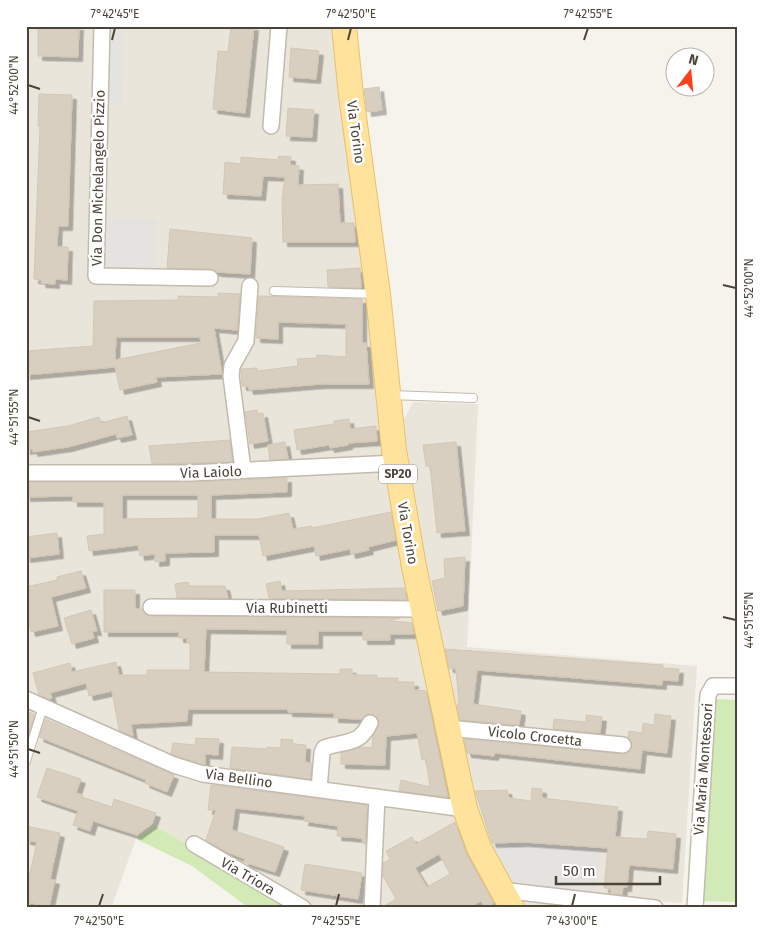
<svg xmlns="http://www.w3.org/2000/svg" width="763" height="934" font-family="'Fira Sans',sans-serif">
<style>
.residential{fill:#eae5da}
.green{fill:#d2eab5}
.parking{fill:#e5e3e0}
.building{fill:#d8cfc1;stroke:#d3c7b4;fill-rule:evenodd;filter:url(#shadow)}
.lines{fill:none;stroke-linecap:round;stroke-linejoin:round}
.lane-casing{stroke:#c2bbae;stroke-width:10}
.street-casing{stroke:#c2bbae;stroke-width:18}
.primary-casing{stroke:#e6c16a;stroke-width:26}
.lane{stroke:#fff;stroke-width:8}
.street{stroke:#fff;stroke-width:15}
.primary{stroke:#ffe39c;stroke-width:24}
.ticks{fill:none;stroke:#4b4439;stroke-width:2}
.labels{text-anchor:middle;stroke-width:5;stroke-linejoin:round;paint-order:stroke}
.shield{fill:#fff;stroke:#817c74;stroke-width:1}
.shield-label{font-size:12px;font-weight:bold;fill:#4b4439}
.street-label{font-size:14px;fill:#4b4439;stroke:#fff}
.neatline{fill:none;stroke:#4b4439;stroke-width:2}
.ticks-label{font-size:12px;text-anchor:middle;fill:#4b4439}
</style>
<defs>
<filter id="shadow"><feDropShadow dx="4.5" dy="4.5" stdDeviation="0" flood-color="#0004"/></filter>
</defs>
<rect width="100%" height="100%" fill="#f6f3ec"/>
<path class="residential" d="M26,26H335L385,462L26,470Z
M413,402L478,404L467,647L697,666L682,903L597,896L510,885L482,837L443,675L403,422Z
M386,469L454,805L187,767L26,696V476Z
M26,705L194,776L461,814L506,908H298L155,826L136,839L111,908H26Z
M514,897L607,908H520Z"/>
<path class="green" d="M713,699L737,700V790L735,812H737V902L699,901Z
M155,826L298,908H249L192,866L136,839Z"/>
<path class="parking" d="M111,26H123L122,106L110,105Z
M97,217L157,219L156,278L96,276Z
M524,843L600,848L597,896L510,885L492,844Z"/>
<path class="building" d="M38,26H79L78,57L38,56Z
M231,26H254L245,113L213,109L218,51L228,52Z
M291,48L319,51L316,79L289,77Z
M379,87L382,110L367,112L364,89Z
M39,94L72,95L68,226H58L57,247H68L67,280L55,279V284L41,283L42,280L34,279L40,126H38Z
M288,108L314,110L312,137L286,136Z
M279,156L291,157L290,165L299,166L298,185L338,184L340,223H354L355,242H283L282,199L285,177L263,176L261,196L223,194L225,162L241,164V157L278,160Z
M170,229L252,238L250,274L217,272L210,269L167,268Z
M360,268L361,288L328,287L327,270Z
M218,293L240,294L237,330L214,328L222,374L156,377L157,382L120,390L115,367L26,375V351L93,346L94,301L178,300V296L218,297ZM116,337H200L201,343L115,360Z
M259,296L362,299V343H366L369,384H321L249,390L248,386H242L241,369L257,368V371L298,366L297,359L316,358L317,355L346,357V324L278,322V339L256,338Z
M257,410L258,414L263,413L268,441L250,444L245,412Z
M127,416L132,435L117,438L116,434L68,447L33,452V449L26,450V432L68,426L99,417L101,423Z
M349,419L350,429L376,426L377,441L348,443V445L330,448L329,445L297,450L294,430L334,424V421Z
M230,440L232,462L152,464L149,446Z
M285,442L288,459L270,460L268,445Z
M456,442L465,531L437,533L430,466H426L423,445Z
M287,478V492L211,495V519H258L289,513L293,529L312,526V528L391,512L396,540L368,547L369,550L351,554L350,549L316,556L314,546L263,556L259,535H214V552L165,553V561L155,562V554L140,556L138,545L89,551L87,536L104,534V502H73V496L26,497V482H189ZM122,495H198V518L122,519Z
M57,533L59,554L26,558V537Z
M465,557L463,606L438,611L432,581L445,578L444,559Z
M81,571L86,588L51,597L58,626L31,632L26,609V587L57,580V577Z
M280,581L282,591L404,588L407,600L269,598L266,584Z
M188,582L189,586H225L228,598H177L175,584Z
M104,590H135V609H142L146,615L151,616L400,618L390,621L412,623L414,634H390V640H363V631H318V644H287V630L206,629L204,672L340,674V669H352V675H377V678H398V682H414V690L426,691L448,797L399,791L401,780L430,787L426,759L422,760L417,733L386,736L385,765L341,764V753L360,747L372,748L373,736L379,722L378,718L370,714L362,719L334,718V713L288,712V709H188L187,721L131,724L133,736L119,730L112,691L89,696L86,683L50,693L52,698L49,699L39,695L33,673L70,663L72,672L116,662L119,675H147V670H190V643H187V638H179V632H104Z
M91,610L97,631H92L94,638L72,644L64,618Z
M445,649L663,665V668L679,669L678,681L662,680V685L477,670L473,704L521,711L519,725L460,720L457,704H459L456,669L449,668Z
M26,711L35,715L29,733L26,732Z
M655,714L671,716L667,753L642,750L640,769L495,753L494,756L467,753L464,739L623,754L627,753L632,746L628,737L629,731L642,733L643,723L654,725Z
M586,715L602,717L600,733L553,729L554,719L586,722Z
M45,719L174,775L167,792L145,783L146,780L39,737Z
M196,738L219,739L218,755L205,754V765L171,754L173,743L195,745Z
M281,739L293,740L292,744L306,745L305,762L312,763L310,779L230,768L232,747L267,749V747L281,748Z
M47,768L81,779L76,793L83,795L82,797L112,807L114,799L156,813L152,824L137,835L93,821L90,831L73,825L78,811L37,797Z
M211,785L367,805L365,845L361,838L337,836L338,826L304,821L305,816L235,808L232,830L284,847L275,872L244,862L245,859L227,852L206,840L216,810H208Z
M532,788L542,789V798L618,807L615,837L647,839L648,831L676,834L673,869L629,865L627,887H623L622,895L611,893V889L604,888L608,848L524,842L492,843L475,791L507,790L509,798L531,801Z
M455,822L467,855L494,903L485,908L481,901L469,908H381L396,899L383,876V863L390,859L386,851L412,837L416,844ZM439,854L450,874L427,887L415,868Z
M26,826L60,833L50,879L55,880L49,907L26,902V891L37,842L26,840Z
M305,864L362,873L358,899L301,890Z"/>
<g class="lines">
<g class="lane-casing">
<path id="lane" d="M274,291L376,294
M390,395L473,398
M26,761L43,707"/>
</g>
<g class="street-casing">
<path id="street" d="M102,26L96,276L210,278
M271,126L279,26
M243,470L231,376L232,366L246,341L250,286
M26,473H189L397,463
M151,607L423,609
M26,699L174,765L203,774L465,809
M448,728L623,745
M319,789L322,753L324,748C346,740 359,746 370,723
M194,844L303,908
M502,890L655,908
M372,908L377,797
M695,908L708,695L713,686H737"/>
</g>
<g class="primary-casing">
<path id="primary" d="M344,26L351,95L378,294L394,450L414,567L465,809L479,848L512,908"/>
</g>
<use href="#lane" class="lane"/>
<use href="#street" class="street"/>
<use href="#primary" class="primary"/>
</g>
<path class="ticks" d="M112,40L115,28M348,40L351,28M584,40L588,28M28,85L40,89M723,285L736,288M28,417L40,421M723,617L736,620M28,749L40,753M99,906L103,894M336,906L339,894M572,906L575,894"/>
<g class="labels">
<rect class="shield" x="379" y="464.5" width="38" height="19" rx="4"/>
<g class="shield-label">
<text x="398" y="478">SP20</text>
</g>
<g class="street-label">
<text transform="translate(356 132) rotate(82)" y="5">Via Torino</text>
<text transform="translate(98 178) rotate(-89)" y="5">Via Don Michelangelo Pizzio</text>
<text transform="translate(211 472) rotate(-2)" y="5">Via Laiolo</text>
<text transform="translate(408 533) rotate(80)" y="5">Via Torino</text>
<text x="287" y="613">Via Rubinetti</text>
<text transform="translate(535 736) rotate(6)" y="5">Vicolo Crocetta</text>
<text transform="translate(703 769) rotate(-86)" y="5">Via Maria Montessori</text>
<text transform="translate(239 778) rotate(8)" y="5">Via Bellino</text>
<text transform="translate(248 876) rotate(30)" y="5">Via Triora</text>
</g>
</g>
<rect width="763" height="934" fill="none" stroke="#ffffff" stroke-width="55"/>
<g transform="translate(690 72) rotate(16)"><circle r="24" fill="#ffffff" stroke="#b7b4b0"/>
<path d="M0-4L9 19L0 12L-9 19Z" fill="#fc3f1d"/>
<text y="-8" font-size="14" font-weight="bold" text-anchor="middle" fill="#4b4439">N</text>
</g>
<path d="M556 876v8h104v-8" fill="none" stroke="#4b4439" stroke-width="2.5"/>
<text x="563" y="876" font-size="15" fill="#4b4439" stroke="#ffffff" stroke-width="4" paint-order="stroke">50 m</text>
<rect x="28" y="28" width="708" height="878" class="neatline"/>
<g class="ticks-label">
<text x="115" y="18">7°42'45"E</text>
<text x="351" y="18">7°42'50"E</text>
<text x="588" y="18">7°42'55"E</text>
<text transform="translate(14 85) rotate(-90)" y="4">44°52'00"N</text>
<text transform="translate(749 288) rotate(-90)" y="4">44°52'00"N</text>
<text transform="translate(14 417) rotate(-90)" y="4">44°51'55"N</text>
<text transform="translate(749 620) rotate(-90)" y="4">44°51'55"N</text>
<text transform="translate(14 749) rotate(-90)" y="4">44°51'50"N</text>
<text x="99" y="925">7°42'50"E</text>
<text x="336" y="925">7°42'55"E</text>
<text x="572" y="925">7°43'00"E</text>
</g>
</svg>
